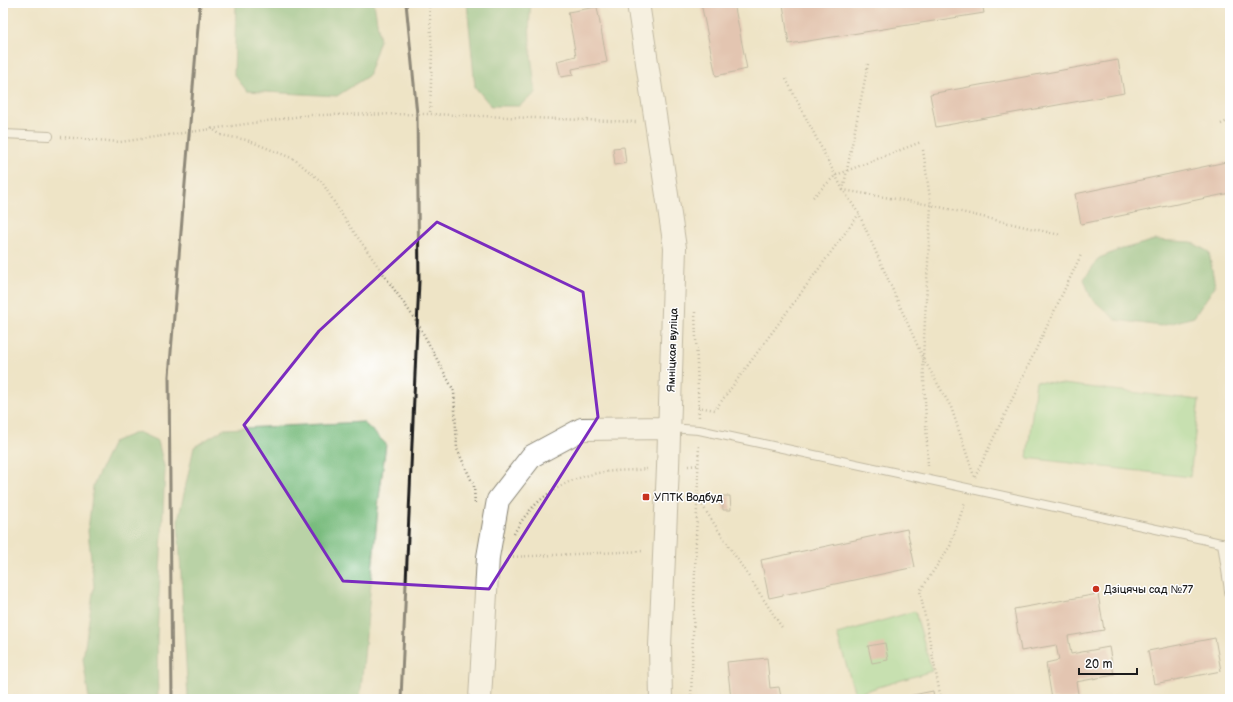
<svg xmlns="http://www.w3.org/2000/svg" width="1233" height="702" font-family="'Balsamiq Sans',sans-serif">
<style>
.green{fill:#97dc95;stroke:#5a7c58}
.forest{fill:#79bc7e;stroke:#4a6c4d}
.building{fill:#d6a198}
.lines{fill:none;stroke-linecap:round;stroke-linejoin:round}
.lane-casing{stroke:#858071;stroke-width:10}
.secondary-casing{stroke:#858071;stroke-width:24}
.path{stroke:#858071;stroke-width:2.5;stroke-dasharray:1 3;stroke-linecap:butt}
.lane{stroke:#fff;stroke-width:8}
.secondary{stroke:#fff;stroke-width:22}
.rail{stroke:#1c1c1c;stroke-width:3}
.marked{fill:none;stroke:#7b2cbf;stroke-width:3;stroke-linejoin:round}
.poi-dot{fill:#c8321e;stroke:#fff;stroke-width:1.5}
.labels{text-anchor:middle;stroke-width:3;stroke-linejoin:round;paint-order:stroke}
.street-label{font-size:11px;fill:#1c1c1c;stroke:#fff}
.poi-label{font-size:11px;fill:#1c1c1c;stroke:#fff;text-anchor:start}
</style>
<rect width="100%" height="100%" fill="#fff"/>
<filter id="ink" filterUnits="userSpaceOnUse"><feTurbulence type="fractalNoise" baseFrequency=".025" numOctaves="2"/><feDisplacementMap in="SourceGraphic" scale="8" xChannelSelector="R" yChannelSelector="G"/><feConvolveMatrix kernelMatrix="1 2 1 2 8 2 1 2 1" color-interpolation-filters="sRGB"/></filter>
<filter id="wash" filterUnits="userSpaceOnUse"><feTurbulence type="fractalNoise" baseFrequency=".012" numOctaves="4" result="noise"/><feDisplacementMap in="SourceGraphic" scale="16" xChannelSelector="R" yChannelSelector="G"/><feGaussianBlur stdDeviation="0.9" result="paint"/><feColorMatrix in="noise" values="0 0 0 0 0 0 0 0 0 0 0 0 0 0 0 0 0 1.4 0 .05"/><feComposite in="paint" operator="in"/></filter>
<g filter="url(#wash)">
<rect width="100%" height="100%" fill="#eee4c6"/>
<path class="green" d="M1036,381L1199,400L1190,477L1027,458Z
M915,611L932,671L855,694L837,634Z"/>
<path class="forest" d="M236,3H374L380,40L368,76L337,96L247,91L234,75Z
M467,3H531C527,33 532,63 536,93L519,106H491L475,87Z
M1155,240L1191,242L1209,252L1215,286L1194,317L1161,326L1116,320L1091,298L1084,279L1099,258L1119,250Z
M363,422L386,444L379,498L360,699H188L178,521L194,447L224,429Z
M138,432L158,441L165,470L157,638L158,699H89L83,659L94,586L88,531L93,486L113,442Z"/>
<g id="blocks">
<path class="building" d="M701,3H734L747,69L716,76Z
M791,3H982L984,13L789,44L783,4Z
M597,7L607,62L572,69L573,75L561,77L557,61L576,56L568,12Z
M1118,60L1124,93L936,127L930,94Z
M624,147L626,163L615,165L613,148Z
M1226,162L1230,180V193L1081,224L1075,194Z
M722,496H730L731,510H723Z
M907,529L915,567L769,598L761,560Z
M1098,594L1104,630L1068,636L1071,654L1109,647L1114,675L1076,682L1079,699H1052L1046,663L1059,660L1056,645L1021,651L1014,609Z
M1215,638L1221,671L1154,684L1148,651Z
M885,643L888,660L872,663L868,646Z
M767,658L770,688L779,687L781,697L731,699L727,662Z
M933,691L934,699H898V698Z"/>
</g>
</g>
<g filter="url(#ink)">
<use href="#blocks" fill-opacity="0" stroke="#858071" stroke-width="1"/>
<g class="lines">
<g class="lane-casing">
<path id="lane" d="M3,134L49,136
M669,428L699,430L1230,545
M1222,543L1230,597"/>
</g>
<g class="secondary-casing">
<path id="secondary" d="M638,3L675,248L668,467L660,646L661,699
M480,699L488,557L498,500L532,456L582,429L669,428"/>
</g>
<path class="path" d="M429,3L432,50L430,114
M868,64L843,190L931,205L1060,235
M786,79L843,190L859,214L923,358L951,407L974,476
M1221,124L1230,120
M211,128L221,135L247,140L294,159L322,182L340,212L417,322L454,391L457,449L474,486L475,506
M61,137L120,142L309,115L430,114L636,122
M923,150L931,205L923,358L928,466
M813,197L836,175L921,142
M695,312L699,417
M698,407L715,410L859,214
M688,466L699,465
M975,477L1081,255
M698,499L783,629
M514,534C528,505 557,483 589,475C607,470 628,471 647,469
M509,557L644,551
M691,699L699,444
M941,699L920,591L950,546L965,502"/>
<use href="#lane" class="lane"/>
<use href="#secondary" class="secondary"/>
<path class="rail" d="M172,699L169,376L200,3
M401,699L419,281L417,114L406,3"/>
</g>
</g>
<path d="M0 0H1233V702H0ZM437,222L583,292L598,417L489,589L343,581L244,425L319,331Z" fill="#eee4c6" fill-opacity=".55" fill-rule="evenodd"/>
<path class="marked" d="M437,222L583,292L598,417L489,589L343,581L244,425L319,331Z"/>
<g class="poi-dot">
<rect x="642" y="493" width="8" height="8" rx="2"/>
<circle cx="1096" cy="589" r="4"/>
</g>
<g class="labels">
<g class="street-label">
<text transform="translate(672 350) rotate(-88)" y="4">Ямніцкая вуліца</text>
</g>
<g class="poi-label">
<text x="654" y="501">УПТК Водбуд</text>
<text x="1104" y="593">Дзіцячы сад №77</text>
</g>
</g>
<rect width="1233" height="702" fill="none" stroke="#fff" stroke-width="16"/>
<path d="M1079 668v6h58v-6" fill="none" stroke="#1c1c1c" stroke-width="2"/>
<text x="1085" y="668" font-size="12" fill="#1c1c1c" stroke="#ffffff" stroke-width="3" paint-order="stroke">20 m</text>
</svg>
